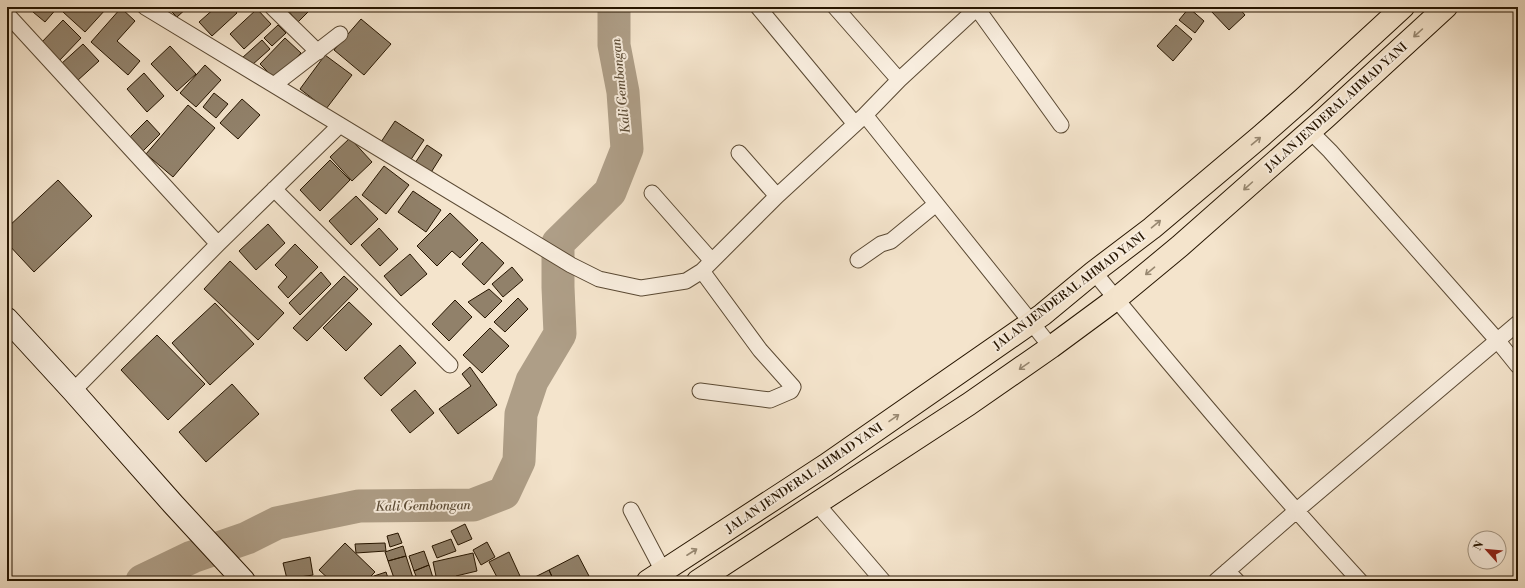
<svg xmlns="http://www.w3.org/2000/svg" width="1525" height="588" font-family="'Libre Bodoni',serif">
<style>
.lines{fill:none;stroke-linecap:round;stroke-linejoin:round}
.river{stroke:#ae9e87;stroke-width:33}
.building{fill:#91816a;stroke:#261500}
.street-casing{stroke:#5a4933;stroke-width:17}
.secondary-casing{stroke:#261500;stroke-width:24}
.highway-casing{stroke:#261500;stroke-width:24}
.street{stroke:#f8edde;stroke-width:15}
.secondary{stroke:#f8edde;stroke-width:22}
.highway{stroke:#f4e4cc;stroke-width:22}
.oneway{stroke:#978770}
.labels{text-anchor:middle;stroke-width:4;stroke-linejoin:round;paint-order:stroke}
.street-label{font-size:12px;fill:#261500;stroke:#f8edde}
.water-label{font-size:13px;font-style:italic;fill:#5c4c36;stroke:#f8edde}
</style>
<rect width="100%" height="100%" fill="#f4e4cc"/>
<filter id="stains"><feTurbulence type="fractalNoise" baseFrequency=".005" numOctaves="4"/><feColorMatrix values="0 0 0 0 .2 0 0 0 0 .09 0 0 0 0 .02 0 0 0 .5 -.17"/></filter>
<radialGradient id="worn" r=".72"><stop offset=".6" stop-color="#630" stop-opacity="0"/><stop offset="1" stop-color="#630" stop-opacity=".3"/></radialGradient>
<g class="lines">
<path class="river" d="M142,581L192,557L247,538L277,523L359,506L473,505L504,493L519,461L521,414L532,381L560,334L558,287V243L610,192L627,149L623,92L614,45V7"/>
</g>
<path class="building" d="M37,7H58L45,22L33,12Z
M67,7H104L106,9L85,32L63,12Z
M167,7H188L177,17Z
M216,7H232L237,13L212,36L199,22Z
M285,7H313L298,22Z
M1213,7H1238L1245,15L1229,30L1210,10Z
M121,8L135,21L117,41L140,61L128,75L91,42Z
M1189,8L1204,21L1195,33L1179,20Z
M257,9L271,24L244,49L230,34Z
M361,19L391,44L364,75L334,50Z
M63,20L81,38L58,62L40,44Z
M278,25L286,33L272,46L264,38Z
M1176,25L1192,39L1173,61L1157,46Z
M7,33L12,39L7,43Z
M285,38L301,53L275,79L260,64Z
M262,40L270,49L252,65L242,58Z
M83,44L99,61L77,81L61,64Z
M170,46L196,74L177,91L151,64Z
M325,55L352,75L326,109L300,89Z
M205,65L221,80L196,107L180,93Z
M144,73L164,96L147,112L127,89Z
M214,93L228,104L216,118L203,107Z
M242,99L260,115L238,139L220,123Z
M188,105L215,128L173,177L146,154Z
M147,120L160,134L142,152L129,138Z
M395,121L424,140L410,161L381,142Z
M350,138L372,162L352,181L330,157Z
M427,145L442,155L430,174L415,163Z
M330,160L350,180L320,211L300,190Z
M384,166L409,185L386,214L362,195Z
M58,180L92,216L34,272L7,243V228Z
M413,191L441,210L426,232L398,212Z
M356,196L378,219L351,245L329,221Z
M450,213L478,240L460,258L452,251L437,266L417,246Z
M268,224L285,243L256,270L239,251Z
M379,228L398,249L380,266L361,245Z
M482,242L504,263L484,285L462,264Z
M295,244L318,267L288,298L278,287L287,277L275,265Z
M410,254L427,274L401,296L384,276Z
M230,261L284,313L258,340L204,289Z
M512,267L523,280L503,297L492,284Z
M321,272L331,284L300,315L289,303Z
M344,276L358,289L307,341L293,328Z
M489,289L502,301L485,318L468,302Z
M518,298L528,309L505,332L494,322Z
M455,300L472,317L449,341L432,324Z
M349,302L372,324L346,351L323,328Z
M215,303L254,344L210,385L172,343Z
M490,328L509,346L482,373L463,355Z
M157,335L205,384L168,420L121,370Z
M400,345L416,363L381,396L364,378Z
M470,367L497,405L458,434L439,409L471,386L462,374Z
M232,384L259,414L206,462L179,432Z
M415,390L434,413L410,433L391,410Z
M465,524L472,539L458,545L451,531Z
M398,533L402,543L390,547L387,536Z
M451,539L456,551L437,558L432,546Z
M487,542L495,557L481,565L473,550Z
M345,543L375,572L366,581H331L319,570Z
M385,543L386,551L356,553L355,544Z
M403,546L406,556L388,561L385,552Z
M424,551L429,565L414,571L409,556Z
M509,552L520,576L511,581H499L489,562Z
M473,553L477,571L456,576L457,581H437L433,562Z
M578,555L589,576L578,581H554L549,570Z
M406,556L414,581H395L388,561Z
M310,557L313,575L287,579L283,563Z
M429,565L434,581H418L414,571Z
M549,570L554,581H527Z
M386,572L389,581H376L374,576Z"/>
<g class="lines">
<g class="street-casing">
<path id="street" d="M145,7L571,265L599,279L641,288L686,281L702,271L777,196L865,115L899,80L978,7
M272,7L318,52
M758,7L855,124
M835,7L899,80
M976,7L1061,125
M7,14L218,244
M274,85L340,34
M865,115L1051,347
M1310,131L1330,151L1497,340L1518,366
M739,153L777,196
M274,189L450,365
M652,193L712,261
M858,260L881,244L891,241L936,204
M1094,272C1180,377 1268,481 1360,581
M73,391L218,244L340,125
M700,391L770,400L791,391L793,387L760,350L702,271
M817,504L883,581
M631,510L663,571
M1227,571L1237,581
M1216,581L1296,511L1518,323"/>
</g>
<g class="secondary-casing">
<path id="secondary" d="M7,319L73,391L173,504L244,581"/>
</g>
<g class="highway-casing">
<path id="highway" d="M648,581L826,465L1042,315L1094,272L1152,228L1261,136L1303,99L1403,7
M698,581L969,404L1051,347L1116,299L1180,246L1325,118L1446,7"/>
</g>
<use href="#street" class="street"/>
<use href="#secondary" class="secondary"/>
<use href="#highway" class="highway"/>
</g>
<defs><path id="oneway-shaft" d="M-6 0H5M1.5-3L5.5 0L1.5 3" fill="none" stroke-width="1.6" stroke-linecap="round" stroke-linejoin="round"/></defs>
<g class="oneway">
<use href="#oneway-shaft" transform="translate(1418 33) rotate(138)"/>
<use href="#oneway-shaft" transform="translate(1256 141) rotate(-40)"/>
<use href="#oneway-shaft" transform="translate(1248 186) rotate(138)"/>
<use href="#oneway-shaft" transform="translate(1156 224) rotate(-40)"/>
<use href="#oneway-shaft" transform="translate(1150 271) rotate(140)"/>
<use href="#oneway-shaft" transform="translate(1024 366) rotate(145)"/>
<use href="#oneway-shaft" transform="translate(894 418) rotate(-35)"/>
<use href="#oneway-shaft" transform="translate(692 552) rotate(-33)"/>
</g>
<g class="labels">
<g class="street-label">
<text transform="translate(1336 107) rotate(-42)" y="4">JALAN JENDERAL AHMAD YANI</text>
<text transform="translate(1069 291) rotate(-37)" y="4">JALAN JENDERAL AHMAD YANI</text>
<text transform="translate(804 478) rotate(-34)" y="4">JALAN JENDERAL AHMAD YANI</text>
</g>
<g class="water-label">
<text transform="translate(620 86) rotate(-96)" y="5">Kali Gembongan</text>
<text transform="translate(423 505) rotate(-1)" y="5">Kali Gembongan</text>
</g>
</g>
<rect width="1525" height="588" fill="none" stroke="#f4e4cc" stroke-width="24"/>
<rect x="8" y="8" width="1509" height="572" fill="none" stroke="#261500" stroke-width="2"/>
<rect x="12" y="12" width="1501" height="564" fill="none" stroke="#261500"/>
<g transform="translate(1487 550) rotate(297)"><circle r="19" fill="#f8edde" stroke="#a49785"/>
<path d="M0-3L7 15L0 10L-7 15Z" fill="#8f2418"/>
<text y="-6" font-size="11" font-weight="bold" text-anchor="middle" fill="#261500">N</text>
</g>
<rect width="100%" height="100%" filter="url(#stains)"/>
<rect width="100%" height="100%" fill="url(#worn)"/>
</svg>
